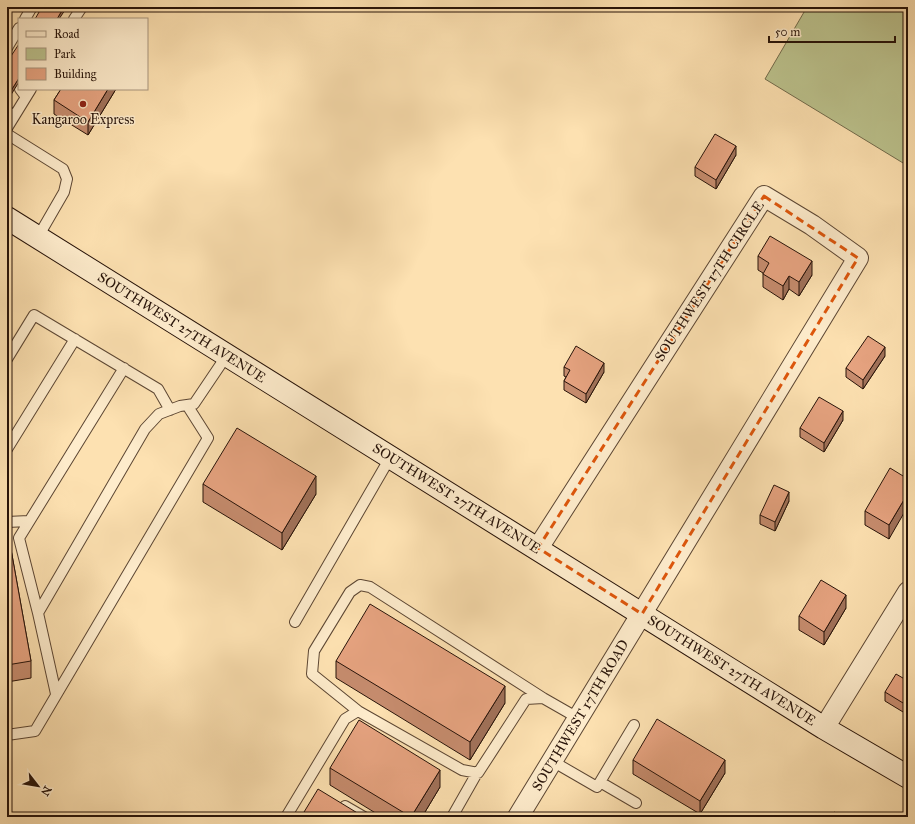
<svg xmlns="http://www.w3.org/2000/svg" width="915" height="824" font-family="'IM FELL Great Primer',serif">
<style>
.green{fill:#bcc38e;stroke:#726b4c}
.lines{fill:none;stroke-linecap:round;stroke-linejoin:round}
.lane-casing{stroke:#5c4633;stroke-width:12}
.street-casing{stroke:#5c4633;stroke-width:22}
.secondary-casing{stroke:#271309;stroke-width:24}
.lane{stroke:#feeccc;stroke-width:10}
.street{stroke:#feeccc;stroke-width:20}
.secondary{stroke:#feeccc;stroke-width:22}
.wall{fill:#c68c6e;stroke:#271309}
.shaded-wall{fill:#a1725a;stroke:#271309}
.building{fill:#e6a380;stroke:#271309}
.marked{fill:none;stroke:#de560c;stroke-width:3;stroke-dasharray:8 5;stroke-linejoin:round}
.poi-dot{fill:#8f2418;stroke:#feeccc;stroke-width:1.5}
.labels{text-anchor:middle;stroke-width:3;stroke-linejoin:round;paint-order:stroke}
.poi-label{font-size:14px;fill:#271309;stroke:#feeccc}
.street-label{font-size:14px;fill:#271309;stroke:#feeccc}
</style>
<rect width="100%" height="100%" fill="#fde1b1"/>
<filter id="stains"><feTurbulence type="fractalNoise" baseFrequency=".005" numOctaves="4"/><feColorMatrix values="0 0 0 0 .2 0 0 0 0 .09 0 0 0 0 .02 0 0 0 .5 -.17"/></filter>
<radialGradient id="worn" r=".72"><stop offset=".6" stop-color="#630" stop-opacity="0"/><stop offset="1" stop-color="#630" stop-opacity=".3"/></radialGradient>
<path class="green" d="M807,7H908V166L765,79Z"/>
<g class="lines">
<g class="lane-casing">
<path id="lane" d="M25,19L32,7
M74,19L82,7
M7,48L19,28
M20,89L26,97
M7,110L13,118
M7,128L31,89
M7,134L63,169L67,179L64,192L38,237
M7,359L34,315L158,389L170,410
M7,449L75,339
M7,522L29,521
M38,613L19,538L124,368
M295,622L391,456
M56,694L38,613L145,429L159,414L180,406L194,404L227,355
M358,711L312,674L314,651L350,592L360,585L370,587L543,698
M7,735L35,731L208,438L187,405
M552,761L597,787L634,725
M600,782L636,803
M345,806L364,817
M286,817L345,719L358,711L462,770L478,773L526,699L543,698L578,718
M452,817L477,773"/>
</g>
<g class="street-casing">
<path id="street" d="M824,728L908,592
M518,817L858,258L812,225L764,196L538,548"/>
</g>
<g class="secondary-casing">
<path id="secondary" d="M7,218L824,728L908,777"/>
</g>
<use href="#lane" class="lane"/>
<use href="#street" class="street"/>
<use href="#secondary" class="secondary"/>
</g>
<path class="wall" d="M61,89H116L88,135L54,114V100Z
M736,155L716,189L695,176V167Z
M758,256L812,275L799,296L789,289L783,300L763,287V273L758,270Z
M885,356L863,389L846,377V368Z
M564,367L604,372L586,403L564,390V381L566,377L564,376Z
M843,420L824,452L800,437V428Z
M908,479L889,539L865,525V511Z
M203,484L316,494L282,550L203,502Z
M789,501L775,531L760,524V515Z
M7,527L31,661V678L7,682Z
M846,608L824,645L799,630V616Z
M336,661L505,703L470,760L336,678Z
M908,681V715L885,701V692Z
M633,760L725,773L700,814L633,774Z
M330,768L440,787L422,817H382L330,785Z"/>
<path class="shaded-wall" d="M64,7H67L59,19H57Z
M19,78V82L7,101V97Z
M108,89H116L88,135V122Z
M736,146V155L716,189V180Z
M812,261V275L799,296V282Z
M789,276V289L783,300V286Z
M885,347V356L863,389V380Z
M604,363V372L586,403V394Z
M843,411V420L824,452V443Z
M316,476V494L282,550V533Z
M789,492V501L775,531V522Z
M908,493V506L889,539V525Z
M846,595V608L824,645V632Z
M505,686V703L470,760V742Z
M725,760V773L700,814V801Z
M440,770V787L422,817H411Z"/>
<path class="building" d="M42,7H64L57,19H35Z
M19,44V78L7,97V62Z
M61,89H108L88,122L54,100Z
M715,134L736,146L716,180L695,167Z
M770,236L812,261L799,282L789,276L783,286L763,274L769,263L758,256Z
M868,336L885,347L863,380L846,368Z
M576,346L604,363L586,394L564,381L570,370L564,367Z
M819,397L843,411L824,443L800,428Z
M237,428L316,476L282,533L203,484Z
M890,468L908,479V493L889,525L865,511Z
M774,485L789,492L775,522L760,515Z
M7,527L31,661L7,665Z
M821,580L846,595L824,632L799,616Z
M370,604L505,686L470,742L336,661Z
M896,674L908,681V706L885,692Z
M657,719L725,760L700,801L633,760Z
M359,720L440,770L411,817L330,768Z
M318,789L364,817H301Z
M834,812L843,817H831Z"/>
<path class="marked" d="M764,196L858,258L642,614L538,548Z"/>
<circle class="poi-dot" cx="83" cy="104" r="4"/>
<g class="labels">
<g class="poi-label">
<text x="83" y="124">Kangaroo Express</text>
</g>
<g class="street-label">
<text transform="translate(709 281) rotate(-57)" y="5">SOUTHWEST 17TH CIRCLE</text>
<text transform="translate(182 327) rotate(32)" y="5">SOUTHWEST 27TH AVENUE</text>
<text transform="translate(457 498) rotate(32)" y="5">SOUTHWEST 27TH AVENUE</text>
<text transform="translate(732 670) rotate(32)" y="5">SOUTHWEST 27TH AVENUE</text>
<text transform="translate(580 715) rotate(-59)" y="5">SOUTHWEST 17TH ROAD</text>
</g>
</g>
<rect width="915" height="824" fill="none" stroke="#fde1b1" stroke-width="24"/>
<rect x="8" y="8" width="899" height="808" fill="none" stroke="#271309" stroke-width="2"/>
<rect x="12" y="12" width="891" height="800" fill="none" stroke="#271309"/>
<rect x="18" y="18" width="130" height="72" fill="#feeccc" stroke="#a8957e"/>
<rect x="26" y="31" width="20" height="6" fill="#feeccc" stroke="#a8957e"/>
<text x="54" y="38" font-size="12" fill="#271309">Road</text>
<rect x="26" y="48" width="20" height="12" fill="#bcc38e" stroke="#a8957e"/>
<text x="54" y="58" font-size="12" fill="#271309">Park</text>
<rect x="26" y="68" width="20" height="12" fill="#e6a380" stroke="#a8957e"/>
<text x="54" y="78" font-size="12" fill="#271309">Building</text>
<g transform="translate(38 786) rotate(121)" stroke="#feeccc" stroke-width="3" paint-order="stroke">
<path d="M0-3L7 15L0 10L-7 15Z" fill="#271309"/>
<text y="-6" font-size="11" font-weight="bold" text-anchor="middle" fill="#271309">N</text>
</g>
<path d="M769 36v6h126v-6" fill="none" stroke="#271309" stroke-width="2"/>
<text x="775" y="36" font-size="12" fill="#271309" stroke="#feeccc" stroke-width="3" paint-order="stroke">50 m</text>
<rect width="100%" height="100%" filter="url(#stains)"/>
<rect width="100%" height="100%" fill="url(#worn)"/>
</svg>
